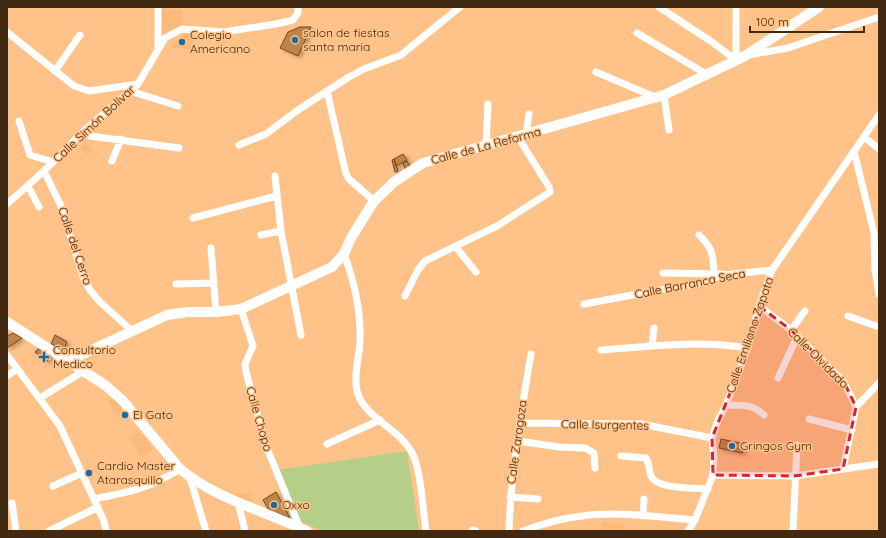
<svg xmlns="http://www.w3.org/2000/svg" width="886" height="538" font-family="Quicksand,sans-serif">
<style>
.built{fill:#fbba7a}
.green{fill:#b5cf88}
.building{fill:#bd854c;stroke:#70471b;filter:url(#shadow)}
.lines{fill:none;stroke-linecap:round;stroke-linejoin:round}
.street{stroke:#fff;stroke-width:7}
.secondary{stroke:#fff;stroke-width:10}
.marked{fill:#d62828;fill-opacity:0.2;stroke:#d62828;stroke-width:3;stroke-dasharray:8 5;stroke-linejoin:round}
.poi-dot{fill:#226a9e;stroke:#ffc38a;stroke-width:1.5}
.labels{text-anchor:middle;stroke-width:3;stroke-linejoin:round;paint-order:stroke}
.poi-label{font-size:12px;fill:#412912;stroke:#ffc38a;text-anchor:start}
.street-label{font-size:12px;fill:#412912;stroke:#ffc38a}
</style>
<defs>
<filter id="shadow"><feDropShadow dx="3" dy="2" stdDeviation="2" flood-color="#0004"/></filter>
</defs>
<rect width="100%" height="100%" fill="#ffc38a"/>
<path class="built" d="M162,9L182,10L183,26L161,34Z
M192,32L193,49L169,48L178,38Z
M85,142L93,150L88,155L80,148Z
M114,397L123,411L117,415L108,401Z
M140,431L153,450L141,457L129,438Z
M250,492L252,504L232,495Z
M602,522L625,525L624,531H601Z"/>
<path class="green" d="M407,451L419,531H322L300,521L277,470Z"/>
<path class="building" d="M300,27H311L298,56L280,48L288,32Z
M403,154L407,160L396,166L394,159Z
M394,159L398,171L395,172L392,160Z
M407,161L411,168L406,171L403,163Z
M13,333L22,338L7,348V336Z
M55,335L67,342L63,351L51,344Z
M39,348L52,356L46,362L35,352Z
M721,439L744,444L742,453L719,448Z
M276,492L290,518L269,510L263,500Z"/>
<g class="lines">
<path class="street" d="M158,7V49
M659,7L712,42L736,60
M736,7V52L739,59
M7,32L74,86L89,91L138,84
M637,33L708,75
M749,55L788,48L879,17
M55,71L80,35
M596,72L657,98
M130,91L178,106
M327,91L346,174L349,179L374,201
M664,95L669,130
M19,121L30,155L53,162
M85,130L90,136L179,148
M526,135L529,114
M864,137L879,149
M239,145L266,134L298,110L349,77L364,69L401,55L460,7
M486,146L488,104
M854,151L874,233L875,270L879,294
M112,161L121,139
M44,171L61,206L83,277L90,290L100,302L131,330
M275,176L281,231L301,335
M28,186L39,207
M7,204L44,171L85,130L138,84L165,38L182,29L224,32L276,24L293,20L298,13V7
M193,218L276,196
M261,235L281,231
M699,235C713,248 713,255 714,274
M455,246L476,272
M211,248L216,312
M344,254C354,281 361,310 360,339C360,356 353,374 357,391C364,418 398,428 411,451C421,466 423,511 426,531
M663,273L722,274
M176,284L214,283
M405,296L418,270L425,261L497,226L550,192L549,187L518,137
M584,304L665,289L702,283L724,275L772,270
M759,306L791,330L844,382L856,407L843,469
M241,309L253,346L245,364L246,372L266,446L300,528
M848,316L879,327
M791,330L805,311
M652,346L654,328
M601,350C652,346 697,340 748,348
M7,355L60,426L104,521L106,531
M7,376L17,369
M778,378L797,337
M40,398L82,372
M726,405C743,406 751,403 764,415
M856,407L879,383
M809,419L852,430
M520,423L641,424L712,438
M518,441L559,447L585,448L594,453L595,468
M327,444L380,420
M621,456L646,458C650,464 648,473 653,479C662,489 694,488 708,489
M713,475L794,476L879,464
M190,478L206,531
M53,486L82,473
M510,497L538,499
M94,499C130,492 148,489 180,469
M238,502L245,531
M12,503L16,531
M643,516L644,499
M473,530L476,531
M49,531L98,507
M509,531C511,472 521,413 531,354
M523,531C542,524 562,518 582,516C619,511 659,517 695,520
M688,531L695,520L713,475L714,458L712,438L717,423L726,405L748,348L759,306L772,270L879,115
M793,531L797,445"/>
<path class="secondary" d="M7,322L105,385L123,401L180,469C216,499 265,511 307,531
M68,361L167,315L188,312H216L241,309L332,267L344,254L351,238L374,201L394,182L423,163L664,95L745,56L819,7"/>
</g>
<path class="marked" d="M759,306L791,330L844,382L856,407L843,469L794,476L713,475L712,438L748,348Z"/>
<g class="poi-dot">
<circle cx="295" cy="40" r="4"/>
<circle cx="182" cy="42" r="4"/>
<path d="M42 351h4v4h4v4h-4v4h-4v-4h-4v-4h4z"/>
<circle cx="125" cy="415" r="4"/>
<circle cx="732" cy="446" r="4"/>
<circle cx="89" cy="473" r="4"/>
<circle cx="274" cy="505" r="4"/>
</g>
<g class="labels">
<g class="poi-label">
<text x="303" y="37">salon de fiestas<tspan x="303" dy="14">santa maria</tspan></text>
<text x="190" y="39">Colegio<tspan x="190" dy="14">Americano</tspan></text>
<text x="53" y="354">Consultorio<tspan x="53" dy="14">Medico</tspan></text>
<text x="133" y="419">El Gato</text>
<text x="740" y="450">Gringos Gym</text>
<text x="97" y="470">Cardio Master<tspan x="97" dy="14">Atarasquillo</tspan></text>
<text x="282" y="509">Oxxo</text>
</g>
<g class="street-label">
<text transform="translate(94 124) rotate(-43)" y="4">Calle Simón Bolívar</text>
<text transform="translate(486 146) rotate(-15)" y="4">Calle de La Reforma</text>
<text transform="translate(75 246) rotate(71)" y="4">Calle del Cerro</text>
<text transform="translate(690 284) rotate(-11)" y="4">Calle Barranca Seca</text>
<text transform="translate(750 335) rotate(-71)" y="4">Calle Emiliano Zapata</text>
<text transform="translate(818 358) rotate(45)" y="4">Calle Olvidado</text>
<text transform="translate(259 419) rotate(74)" y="4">Calle Chopo</text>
<text transform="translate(605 425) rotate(1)" y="4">Calle Isurgentes</text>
<text transform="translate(517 442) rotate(-82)" y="4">Calle Zaragoza</text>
</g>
</g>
<rect width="886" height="538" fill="none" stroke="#412912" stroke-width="16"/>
<path d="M750 26v6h114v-6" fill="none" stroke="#412912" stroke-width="2"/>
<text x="756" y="26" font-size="12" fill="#412912" stroke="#ffc38a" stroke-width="3" paint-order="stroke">100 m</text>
</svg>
